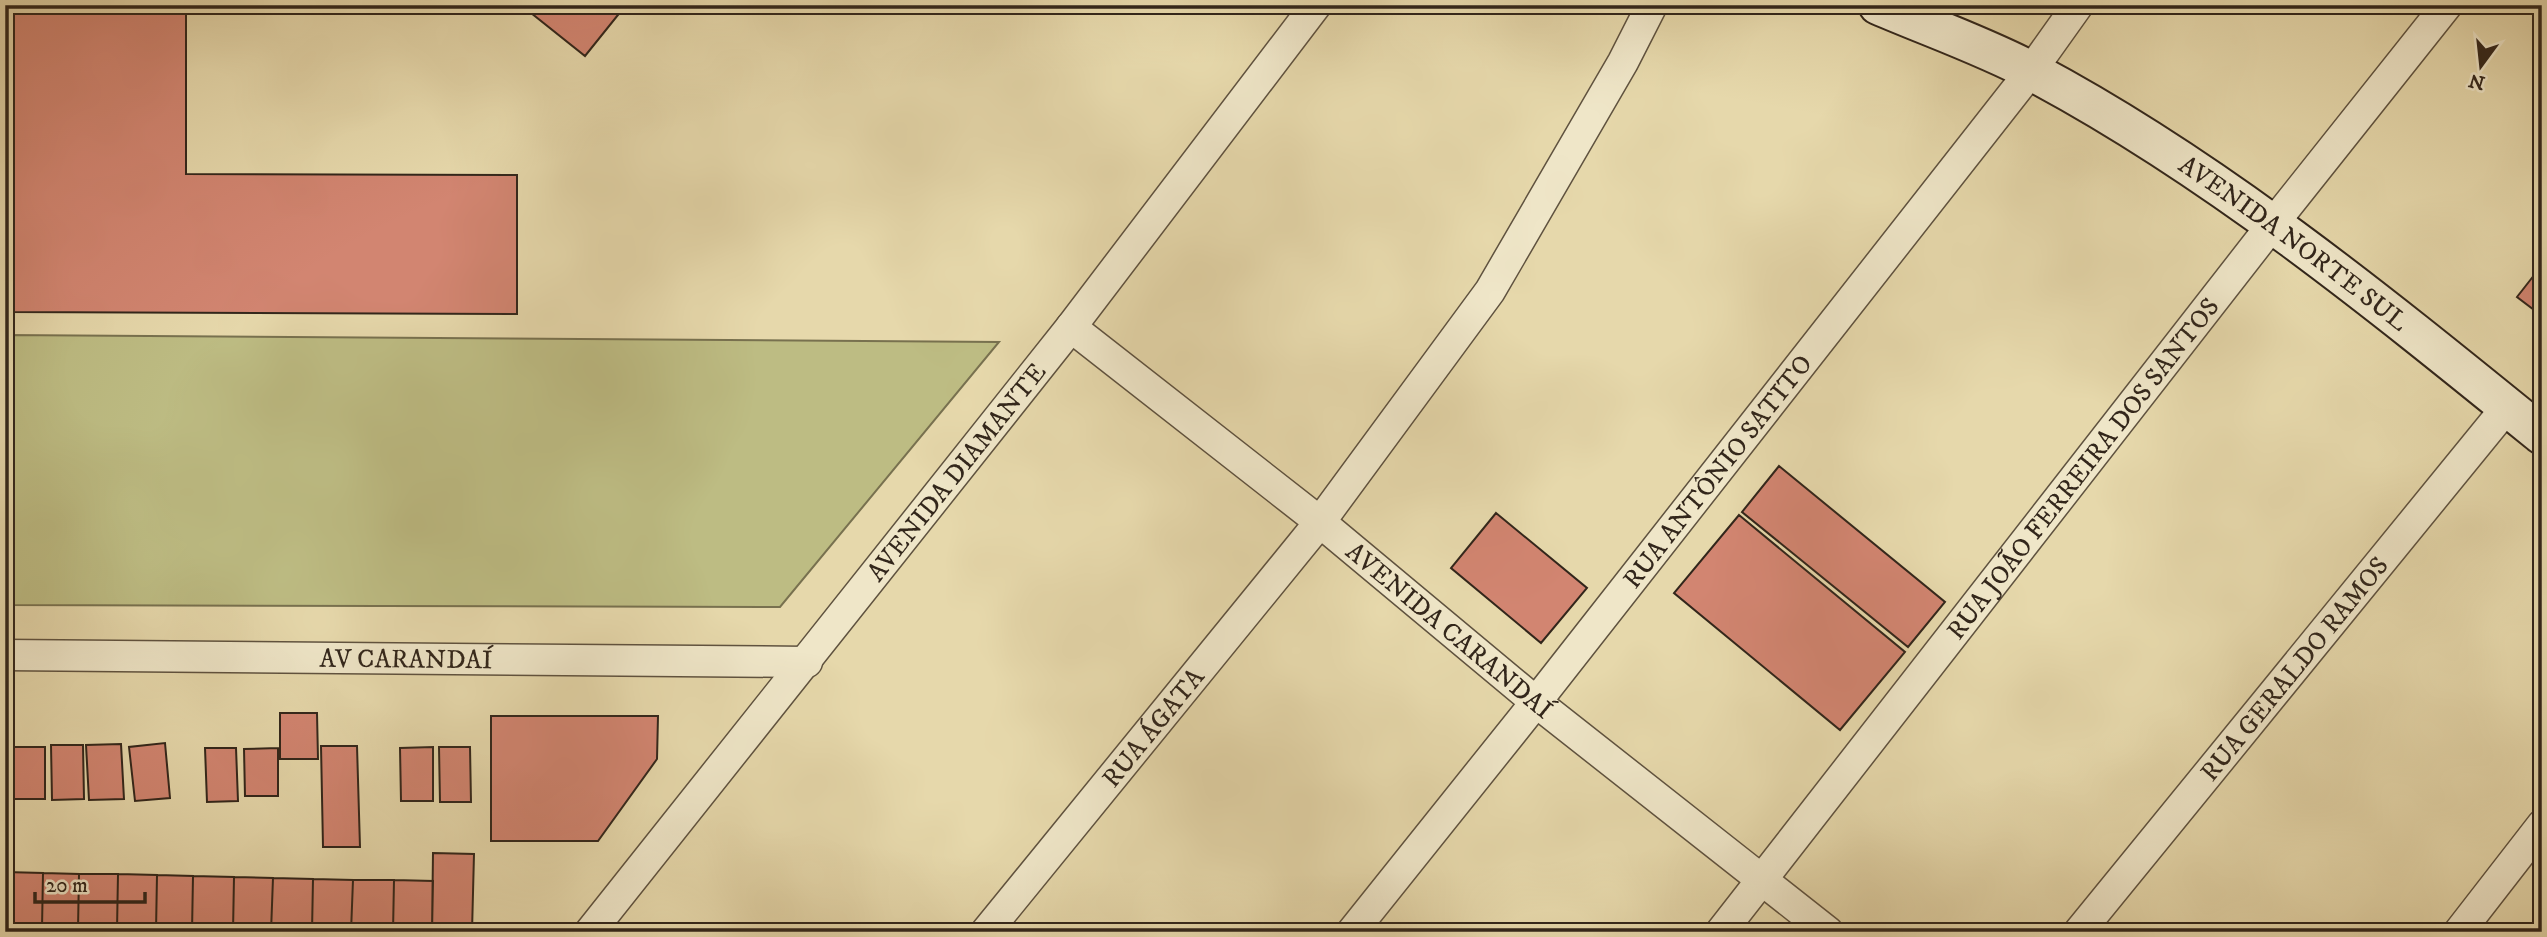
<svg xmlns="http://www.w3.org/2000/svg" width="2547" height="937" font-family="'IM FELL DW Pica',serif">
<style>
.green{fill:#bdbc83;stroke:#78714f;stroke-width:2}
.building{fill:#d28571;stroke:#32261b;stroke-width:2}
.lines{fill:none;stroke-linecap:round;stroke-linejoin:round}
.street-casing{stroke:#5f523f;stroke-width:33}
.secondary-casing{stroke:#32261b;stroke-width:42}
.street{stroke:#efe6c8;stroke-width:30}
.secondary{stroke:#efe6c8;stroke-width:38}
.labels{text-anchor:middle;stroke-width:5;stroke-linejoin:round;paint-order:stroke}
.street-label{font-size:26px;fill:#32261b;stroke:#efe6c8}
</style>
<rect width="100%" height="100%" fill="#e6d8ab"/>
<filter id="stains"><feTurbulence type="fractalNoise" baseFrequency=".00286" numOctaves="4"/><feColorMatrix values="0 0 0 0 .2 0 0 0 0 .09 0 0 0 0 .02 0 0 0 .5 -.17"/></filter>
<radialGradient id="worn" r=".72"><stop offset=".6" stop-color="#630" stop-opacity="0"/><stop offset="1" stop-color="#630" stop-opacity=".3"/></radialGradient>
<path class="green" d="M5,335L999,342L780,607L5,605Z"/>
<path class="building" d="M5,5H186V174L517,175V314L5,312Z
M521,5H626L585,56Z
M2542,265V316L2517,297Z
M1779,466L1945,602L1908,647L1742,512Z
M1496,513L1587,588L1541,643L1451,568Z
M1739,515L1905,652L1840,730L1674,593Z
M280,713H317L318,759H280Z
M491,716H658L657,759L598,841H491Z
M165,743L170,798L135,801L129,747Z
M121,744L124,799L89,800L86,745Z
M51,745H83L84,799L52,800Z
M321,746H357L360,847H323Z
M9,747H45V799H9Z
M433,747V801H401L400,748Z
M439,747H470L471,802H440Z
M205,748H236L238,801L207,802Z
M278,748V796H245L244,749Z
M433,853L474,854L472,932H432Z
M5,872L43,873L42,928H5Z
M43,873L79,874L78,929L42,928Z
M79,874H118L117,930L78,929Z
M118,874L157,875L156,931L117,930Z
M157,875L193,876L192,932L156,931Z
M193,876L234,877L233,932H192Z
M234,877L273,878L271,932H233Z
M273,878L313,879L312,932H271Z
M313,879L353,880L351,932H312Z
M353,880H394L393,932H351Z
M394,880L433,881L432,932H393Z"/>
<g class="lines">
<g class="street-casing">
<g id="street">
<path id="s1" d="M1071,327L1320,522L1536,702L1828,932"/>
<path id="s2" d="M5,655L807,662"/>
<path id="s3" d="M590,932L1071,327L1316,5"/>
<path id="s4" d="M986,932L1320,522L1490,291L1623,62L1652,5"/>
<path id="s5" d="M1352,932L1536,702L2031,71L2078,5"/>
<path id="s6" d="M1721,932L2272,225L2447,5"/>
<path id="s7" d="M2079,932L2507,407"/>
<path d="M2459,932L2542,825"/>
</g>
</g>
<g class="secondary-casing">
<g id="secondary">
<path id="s8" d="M1878,5C1929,27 1984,46 2033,72C2214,168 2383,306 2542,435"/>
</g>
</g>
<use href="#street" class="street"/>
<use href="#secondary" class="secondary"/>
</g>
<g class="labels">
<g class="street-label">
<text dy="9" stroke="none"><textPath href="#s8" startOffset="481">AVENIDA NORTE SUL</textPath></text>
<text dy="9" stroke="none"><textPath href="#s6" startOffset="588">RUA JOÃO FERREIRA DOS SANTOS</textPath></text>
<text dy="9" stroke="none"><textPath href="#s5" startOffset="588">RUA ANTÔNIO SATITO</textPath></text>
<text dy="9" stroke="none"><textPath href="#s3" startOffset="588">AVENIDA DIAMANTE</textPath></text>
<text dy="9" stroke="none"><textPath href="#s1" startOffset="485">AVENIDA CARANDAÍ</textPath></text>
<text dy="9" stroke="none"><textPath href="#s2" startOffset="401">AV CARANDAÍ</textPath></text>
<text dy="9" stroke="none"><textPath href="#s7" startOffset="340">RUA GERALDO RAMOS</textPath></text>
<text dy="9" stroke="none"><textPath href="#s4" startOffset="264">RUA ÁGATA</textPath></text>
</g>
</g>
<rect width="2547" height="937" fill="none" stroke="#e6d8ab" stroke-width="28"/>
<rect x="7" y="7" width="2533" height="923" fill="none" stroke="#32261b" stroke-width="3.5"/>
<rect x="14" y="14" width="2519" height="909" fill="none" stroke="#32261b" stroke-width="2"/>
<g transform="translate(2481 66) rotate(195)" stroke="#efe6c8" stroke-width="5" paint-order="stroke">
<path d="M0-5L12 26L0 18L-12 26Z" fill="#32261b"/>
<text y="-10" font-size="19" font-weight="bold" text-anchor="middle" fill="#32261b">N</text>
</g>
<path d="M35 892v10h110v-10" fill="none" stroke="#32261b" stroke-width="3.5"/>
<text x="46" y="892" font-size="21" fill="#32261b" stroke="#efe6c8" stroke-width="5" paint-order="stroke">20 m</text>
<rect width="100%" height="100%" filter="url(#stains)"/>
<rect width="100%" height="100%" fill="url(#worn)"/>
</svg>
